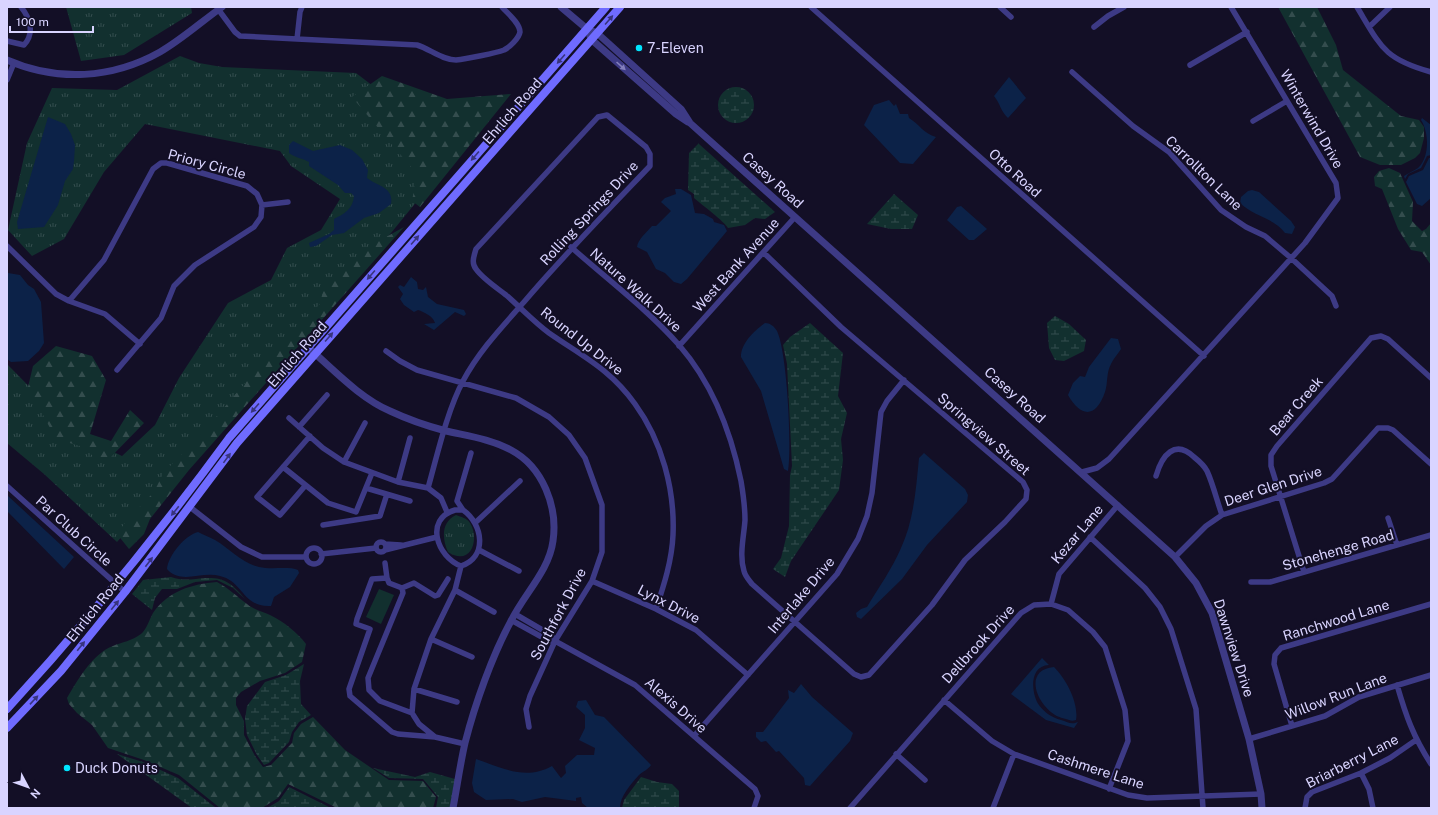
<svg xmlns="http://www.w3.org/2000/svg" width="1438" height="815" font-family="'Public Sans',sans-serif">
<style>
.grass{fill:url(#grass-tufts)}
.forest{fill:url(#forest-firs)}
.wetland{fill:url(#wetland-marsh)}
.pitch{fill:#12302f}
.water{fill:#0c2248}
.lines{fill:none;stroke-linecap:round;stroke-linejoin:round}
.minor{stroke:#3d3a85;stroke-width:5.5}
.tertiary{stroke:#3d3a85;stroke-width:7}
.secondary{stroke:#6f6bff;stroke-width:8}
.oneway{fill:#38347d}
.oneway2{fill:#837fbc}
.poi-dot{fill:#00e5ff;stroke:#130f26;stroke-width:1.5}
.labels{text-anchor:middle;stroke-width:4;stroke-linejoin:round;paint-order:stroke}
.poi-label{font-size:14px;fill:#d9d4ff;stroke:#130f26;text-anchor:start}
.street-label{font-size:14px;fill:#d9d4ff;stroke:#130f26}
</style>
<defs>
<pattern id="grass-tufts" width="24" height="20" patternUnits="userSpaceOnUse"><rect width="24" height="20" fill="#12302f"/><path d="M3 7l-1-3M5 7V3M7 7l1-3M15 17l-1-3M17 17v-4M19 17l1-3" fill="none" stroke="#344d4e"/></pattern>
<pattern id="forest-firs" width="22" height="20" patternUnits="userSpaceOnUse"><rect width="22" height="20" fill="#12302f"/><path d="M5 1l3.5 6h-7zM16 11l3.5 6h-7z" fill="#344d4e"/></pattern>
<pattern id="wetland-marsh" width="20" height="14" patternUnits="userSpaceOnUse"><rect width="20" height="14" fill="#12302f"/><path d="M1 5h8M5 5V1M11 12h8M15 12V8" fill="none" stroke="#344d4e"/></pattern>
</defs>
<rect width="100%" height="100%" fill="#130f26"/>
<path class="grass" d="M66,7H191L192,13L124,55L81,61Z
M180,56L199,63L222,67L356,73L458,151L391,233L117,542L44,474L7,443V364L75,433L122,456L155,425L179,378L228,303L271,280L287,248L321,230L340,199L291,166L280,151L145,124L104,172L64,239L32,256L8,230L27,143L52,88L117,90Z
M456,515C461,517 467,518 470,523C480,539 471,567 448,552C442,539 441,522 456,515Z"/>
<path class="forest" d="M1278,7H1317L1336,45L1343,70L1401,116L1419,120L1424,127V138L1420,153L1415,158L1401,165H1380L1360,157Z
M382,76L447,99L511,94L420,207L412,201L417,174L352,97Z
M1389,168L1400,173L1413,202L1412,221L1422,231L1426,229L1431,223V265L1422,252L1411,250L1398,229L1382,189L1375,186L1374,177L1379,171Z
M404,227L189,470L150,519L144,534L129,549L117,534L127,520L154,492L164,472L199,437L264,361L320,304L325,282L361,257L377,242Z
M56,346L92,356L106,380L90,434L111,441L130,410L144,423L104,464L80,446L56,439L28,387L33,366Z
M217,582C230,589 236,596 247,604C254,610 262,611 270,615C284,622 297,632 306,644L302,662L285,673L260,681L241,692L236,698V705L244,721V735L255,756L263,767L271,765L292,743L294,733L301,724L313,717L345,750L389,780L423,781L436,797L433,808H337L288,784L278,798L262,808H220L179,775L144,760L108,748L92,725L77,713L69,704L67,698C77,681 93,653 113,646C122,642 132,641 141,634C147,629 149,620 153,613C168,591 192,584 217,582Z"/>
<path class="wetland" d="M718 105a18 18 0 1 1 36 0a18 18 0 1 1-36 0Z
M699,143V144L775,212L765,219L755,218L745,225L728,228C725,222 701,204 694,198V194L688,190L689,153Z
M894,194L918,215L912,229H891L867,224Z
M1055,316L1069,324L1086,340L1084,351L1064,361L1055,360L1049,348L1047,323Z
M810,323L843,353L838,396L847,413L841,439L843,460L839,490L791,561L785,577L773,569L781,558L789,526L790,475L792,466L787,364L783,345L790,337Z
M171,577C180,580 186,580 196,579C221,576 229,580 245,599L233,588L217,580L195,582L177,589H162L155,598L152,610L132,594L143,580Z
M304,664L300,681L301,704L311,715L299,722L292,732L289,742L269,763L264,765L257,755L247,735L245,719L247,706L265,682L286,675Z
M117,754L143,762L178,778L216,808H192Z
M373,768L415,777L430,772L455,779L450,808H436L438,797L423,779L389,778Z
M641,777L657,782L672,784L679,791V808H622L624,800Z
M289,787L331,808H267L279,801Z"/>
<path class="pitch" d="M379,589L394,595L381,624L366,617Z"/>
<path class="water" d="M1009,77L1026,98L1008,118C1000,110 1001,105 994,96Z
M889,100L894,106L896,104L900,114H908L909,118C919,124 924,134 936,137L913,164L900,163L864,125L874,105Z
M48,117L65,124L71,134L75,145L74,161L73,169L65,181L58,205L44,227L18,229L17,222Z
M1422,118L1431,125V155L1427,156L1421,168L1408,174L1405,179L1404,176C1408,173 1414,171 1418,168C1430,157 1429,132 1421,120Z
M293,141L313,151L340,145L352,150L362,159L368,170L367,178C377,186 394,187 391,204L379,213L364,218L344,233L332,235L316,246L310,247L309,243L329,234L334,230V219C344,214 353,209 354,196L351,193H345L338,185L309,166V162C302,158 296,158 289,153V145Z
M1429,158H1431V198L1422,206L1417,204L1406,182L1409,176L1423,170Z
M675,189H681L691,195L695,213L704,214L713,219L714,222L724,225L727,231L687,279L681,284L674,282L665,273L656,269L647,252L637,247C638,239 647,232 652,226H656L671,211L661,202L665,198L676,194Z
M1252,190L1259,192L1291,221L1295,227L1292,234L1285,233C1274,218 1253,216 1240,203L1241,197L1248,191Z
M961,206L987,229L974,240H969L947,220L957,207Z
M8,273L20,275L28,285L34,289L41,302L44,343L39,351L28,361L11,362L7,359Z
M411,277L417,282L418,289L423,290L426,287L428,297L437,304L464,310L466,314L464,316L455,312L434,330L424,324L435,323C433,316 424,312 418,310L414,312L404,305L400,299L403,294L398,287L400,285L404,287Z
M765,323C770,323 774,326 777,331C787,351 792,448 788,471L784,469L761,391L741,357C741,343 754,331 765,323Z
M1111,338L1118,339L1121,349C1118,354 1113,359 1111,364C1106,373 1108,384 1105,392C1096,418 1081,418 1068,395L1073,383L1080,376L1085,377L1089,367Z
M924,453L965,489L968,495L967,502L927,545L902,579L861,619L857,617L856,613L861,609L867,607C879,587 892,569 901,548C914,520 916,488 919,458Z
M7,495L74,557L64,569L7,511Z
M198,532C203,535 210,537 215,540C230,549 242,563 259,567C271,570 289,566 298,570L299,573L290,587L274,597L271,606C243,608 243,581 220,576C201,571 181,585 167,569C168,556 185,535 198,532Z
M1042,658L1049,665C1030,666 1031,689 1037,702C1042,711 1052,718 1061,720C1068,722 1071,725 1078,722L1074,728L1046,720L1011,694Z
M1054,667C1066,679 1079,703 1076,720C1070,722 1068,719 1062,718C1039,711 1020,670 1054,667Z
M801,684L812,697L853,733L850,741L810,786L805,785L804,778L779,751L776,752L766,741L761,742L756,737V732H763L789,698L788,690L794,693Z
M586,700L595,715L604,717L651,765C648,770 643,771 639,775C631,784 620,796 620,808H588L582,803L581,797L576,798V801L545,797L522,802L513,799L486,800L474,792L472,783L476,759C503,768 525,781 552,766L561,778L566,773L565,766L577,755H594L595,748L579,740L585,728V715L576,707L578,701Z"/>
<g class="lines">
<path class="minor" d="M302,7L300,12L297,39L417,45C430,49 442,60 456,60C466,59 496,53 504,50C510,47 519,38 520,32C520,23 507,13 502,7
M811,7L1204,356
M1000,7L1011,17
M1357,7C1381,47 1384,59 1431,72
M218,9L235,32L240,36L297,39
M1094,27L1108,16L1124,7
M1369,27L1390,7
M7,41L24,45C35,33 30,18 21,7
M1190,65L1247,32
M1072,72L1133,126L1169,152L1221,210L1246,227L1265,236L1291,258L1332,296L1336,306
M7,80L14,63
M1253,121L1287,101
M262,205L288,202
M7,246L56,294L69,301L105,314L140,344
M571,247C607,279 647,309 679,345C712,383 731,432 741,481C743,493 745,508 745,520C744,536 739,555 744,571C745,576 749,580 752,584L854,674L861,677L869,675L932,605L965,560L1005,522L1026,499L1027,490L1023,482L841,327L764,253
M69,301L104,260L153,169L161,163H167L247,186L257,194L262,205L261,217L254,227L195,265L174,286L161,318L117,370
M679,346L795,217
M386,351L400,361L417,370L516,398L549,417L569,435L585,458L602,505V552L592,581L555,641L530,696L526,709L529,727
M289,418L323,448L344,462L398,482L428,488L441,498L447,512
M299,427L327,395
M344,462L365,423
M283,467L328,503L356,512L372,473
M1082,472L1097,468L1109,459L1305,243L1338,198L1336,183L1231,7
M1156,476C1162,455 1175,439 1194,457C1199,461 1204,465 1207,471C1213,484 1217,501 1222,515
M398,482L410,438
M7,486L125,592
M305,486L280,515L257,497L310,436
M366,488L410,501
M428,488C437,456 447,411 463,381C479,351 502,327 524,302C564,255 607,211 650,166V154L646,147L607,115L598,117L476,249C474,256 471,263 476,269C482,278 497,288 506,295C520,307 534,322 549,333C582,356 610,369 635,404C662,441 675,490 673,535C672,560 664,585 656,609
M190,507L241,547L262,557H306
M455,510H463C483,524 488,557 461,566C437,557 424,519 455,510Z
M463,510L457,501L471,453
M1388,518L1397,545
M475,523L520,481
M323,525L380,516L387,494
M1090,537L1145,588L1160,607L1171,629L1196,709L1203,808
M376 547a5 5 0 1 1 10 0a5 5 0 1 1-10 0Z
M385,544L401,545
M306 556a8 8 0 1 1 16 0a8 8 0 1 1-16 0Z
M385,550L437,537
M479,550L519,571
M321,554L376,548
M1175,557L1206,526L1222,515L1324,483L1332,479L1378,428H1388L1393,430L1431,464
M385,563L387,578
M461,566L455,590L431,639L414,689L412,713L419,724L435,737L465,744
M1304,572L1271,466V455L1277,446L1371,338L1381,336L1388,339L1431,378
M592,581L656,609L696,630L748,675
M1251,582H1270L1431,535
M402,588L414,583L435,596L438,595L448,579
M455,590L494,612
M1051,604L1059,574L1118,505
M515,614L551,635L555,641L635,685L755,789L758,796L754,808
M511,620L549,641H555
M431,639L472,657
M1397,685C1406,716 1413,736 1431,764
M414,689L457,702
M944,700L992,741L1014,754L1128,795L1147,798L1261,794
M412,713L380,701L369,690L368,678L403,593L402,588L389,583L387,578L372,579L357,619L356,624L370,629L349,689L350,696L392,732L398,734L435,737
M1292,726L1274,664L1275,655L1281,648L1431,604
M694,736L837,574L858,539L867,516L872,493L881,412L887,401L904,380
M1249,739L1325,716L1359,697L1431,675
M896,754L925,780
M1361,773L1369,789L1373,808
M850,808L1021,613L1034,605L1051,604L1068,610L1093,632L1105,647L1125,710L1128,741L1109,789
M993,808L1014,754
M1305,808L1307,797L1312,792L1361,773L1390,758L1416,740"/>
<path class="tertiary" d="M561,7L587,29L597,33L681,109L690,123L1175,557L1196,583L1212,613L1249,739L1261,794L1262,808
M590,36L592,40L676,114L688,122
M7,60C57,82 112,79 160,52C181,40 201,22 222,7
M311,350C335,371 360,398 390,411C407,419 427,426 446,431C468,436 491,439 511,450C543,467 558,507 553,541C549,571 524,594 511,621C492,656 475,704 465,743C460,765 457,787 453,808"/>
<path class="secondary" d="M7,709C86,623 160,532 229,438L606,7
M7,728L61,671L125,592L237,443L620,7"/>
</g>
<defs><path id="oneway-solid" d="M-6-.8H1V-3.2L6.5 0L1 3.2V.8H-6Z"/></defs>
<g class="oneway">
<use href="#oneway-solid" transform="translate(609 20) rotate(-49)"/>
<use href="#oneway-solid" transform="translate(561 59) rotate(131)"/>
<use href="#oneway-solid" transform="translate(475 156) rotate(131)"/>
<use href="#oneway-solid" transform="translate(415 240) rotate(-49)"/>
<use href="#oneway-solid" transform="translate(371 275) rotate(131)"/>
<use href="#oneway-solid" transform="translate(329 337) rotate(-49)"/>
<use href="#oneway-solid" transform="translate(255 408) rotate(131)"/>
<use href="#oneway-solid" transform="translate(227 458) rotate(-54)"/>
<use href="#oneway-solid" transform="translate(175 511) rotate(129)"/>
<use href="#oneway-solid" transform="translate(149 562) rotate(-53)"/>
<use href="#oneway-solid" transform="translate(115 605) rotate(-51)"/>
<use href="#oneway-solid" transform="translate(81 646) rotate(-51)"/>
<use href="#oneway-solid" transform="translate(34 700) rotate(-47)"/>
</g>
<use class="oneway2" href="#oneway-solid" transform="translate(621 66) rotate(42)"/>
<g class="poi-dot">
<circle cx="639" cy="48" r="4"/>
<circle cx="67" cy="768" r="4"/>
</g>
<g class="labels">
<g class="poi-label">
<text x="647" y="53">7-Eleven</text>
<text x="75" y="773">Duck Donuts</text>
</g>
<g class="street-label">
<text transform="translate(512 111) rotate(-49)" y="5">Ehrlich Road</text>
<text transform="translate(1312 119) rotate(60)" y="5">Winterwind Drive</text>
<text transform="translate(207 164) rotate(15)" y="5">Priory Circle</text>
<text transform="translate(1015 173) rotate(42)" y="5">Otto Road</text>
<text transform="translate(1204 173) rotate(44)" y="5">Carrollton Lane</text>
<text transform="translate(773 180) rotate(42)" y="5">Casey Road</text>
<text transform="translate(589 213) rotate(-47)" y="5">Rolling Springs Drive</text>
<text transform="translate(736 265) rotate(-48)" y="5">West Bank Avenue</text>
<text transform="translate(636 290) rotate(42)" y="5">Nature Walk Drive</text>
<text transform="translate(582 341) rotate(38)" y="5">Round Up Drive</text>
<text transform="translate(297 354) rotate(-49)" y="5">Ehrlich Road</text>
<text transform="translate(1015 395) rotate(42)" y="5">Casey Road</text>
<text transform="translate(1296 406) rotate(-49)" y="5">Bear Creek</text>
<text transform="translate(984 434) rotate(41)" y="5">Springview Street</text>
<text transform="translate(1273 486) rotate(-18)" y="5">Deer Glen Drive</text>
<text transform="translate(74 531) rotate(42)" y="5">Par Club Circle</text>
<text transform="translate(1077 534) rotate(-50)" y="5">Kezar Lane</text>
<text transform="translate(1338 550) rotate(-16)" y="5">Stonehenge Road</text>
<text transform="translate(801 595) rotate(-50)" y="5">Interlake Drive</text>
<text transform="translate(669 604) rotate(27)" y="5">Lynx Drive</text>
<text transform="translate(95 608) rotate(-51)" y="5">Ehrlich Road</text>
<text transform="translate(558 614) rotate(-62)" y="5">Southfork Drive</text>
<text transform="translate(1336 620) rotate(-17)" y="5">Ranchwood Lane</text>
<text transform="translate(978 644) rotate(-48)" y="5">Dellbrook Drive</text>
<text transform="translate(1234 648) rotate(72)" y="5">Dawnview Drive</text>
<text transform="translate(1336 696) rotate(-21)" y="5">Willow Run Lane</text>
<text transform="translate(676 705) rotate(41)" y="5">Alexis Drive</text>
<text transform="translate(1352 761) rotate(-27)" y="5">Briarberry Lane</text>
<text transform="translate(1096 769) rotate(18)" y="5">Cashmere Lane</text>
</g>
</g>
<rect width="1438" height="815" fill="none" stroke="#d9d4ff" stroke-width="16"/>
<g transform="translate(28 787) rotate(131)" stroke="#130f26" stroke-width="3" paint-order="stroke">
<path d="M0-3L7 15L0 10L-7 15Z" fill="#d9d4ff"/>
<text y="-6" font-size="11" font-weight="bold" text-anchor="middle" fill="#d9d4ff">N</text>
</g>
<path d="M10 26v6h83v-6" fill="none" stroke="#d9d4ff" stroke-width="2"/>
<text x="16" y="26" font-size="12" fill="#d9d4ff" stroke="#130f26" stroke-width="3" paint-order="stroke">100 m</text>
</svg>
